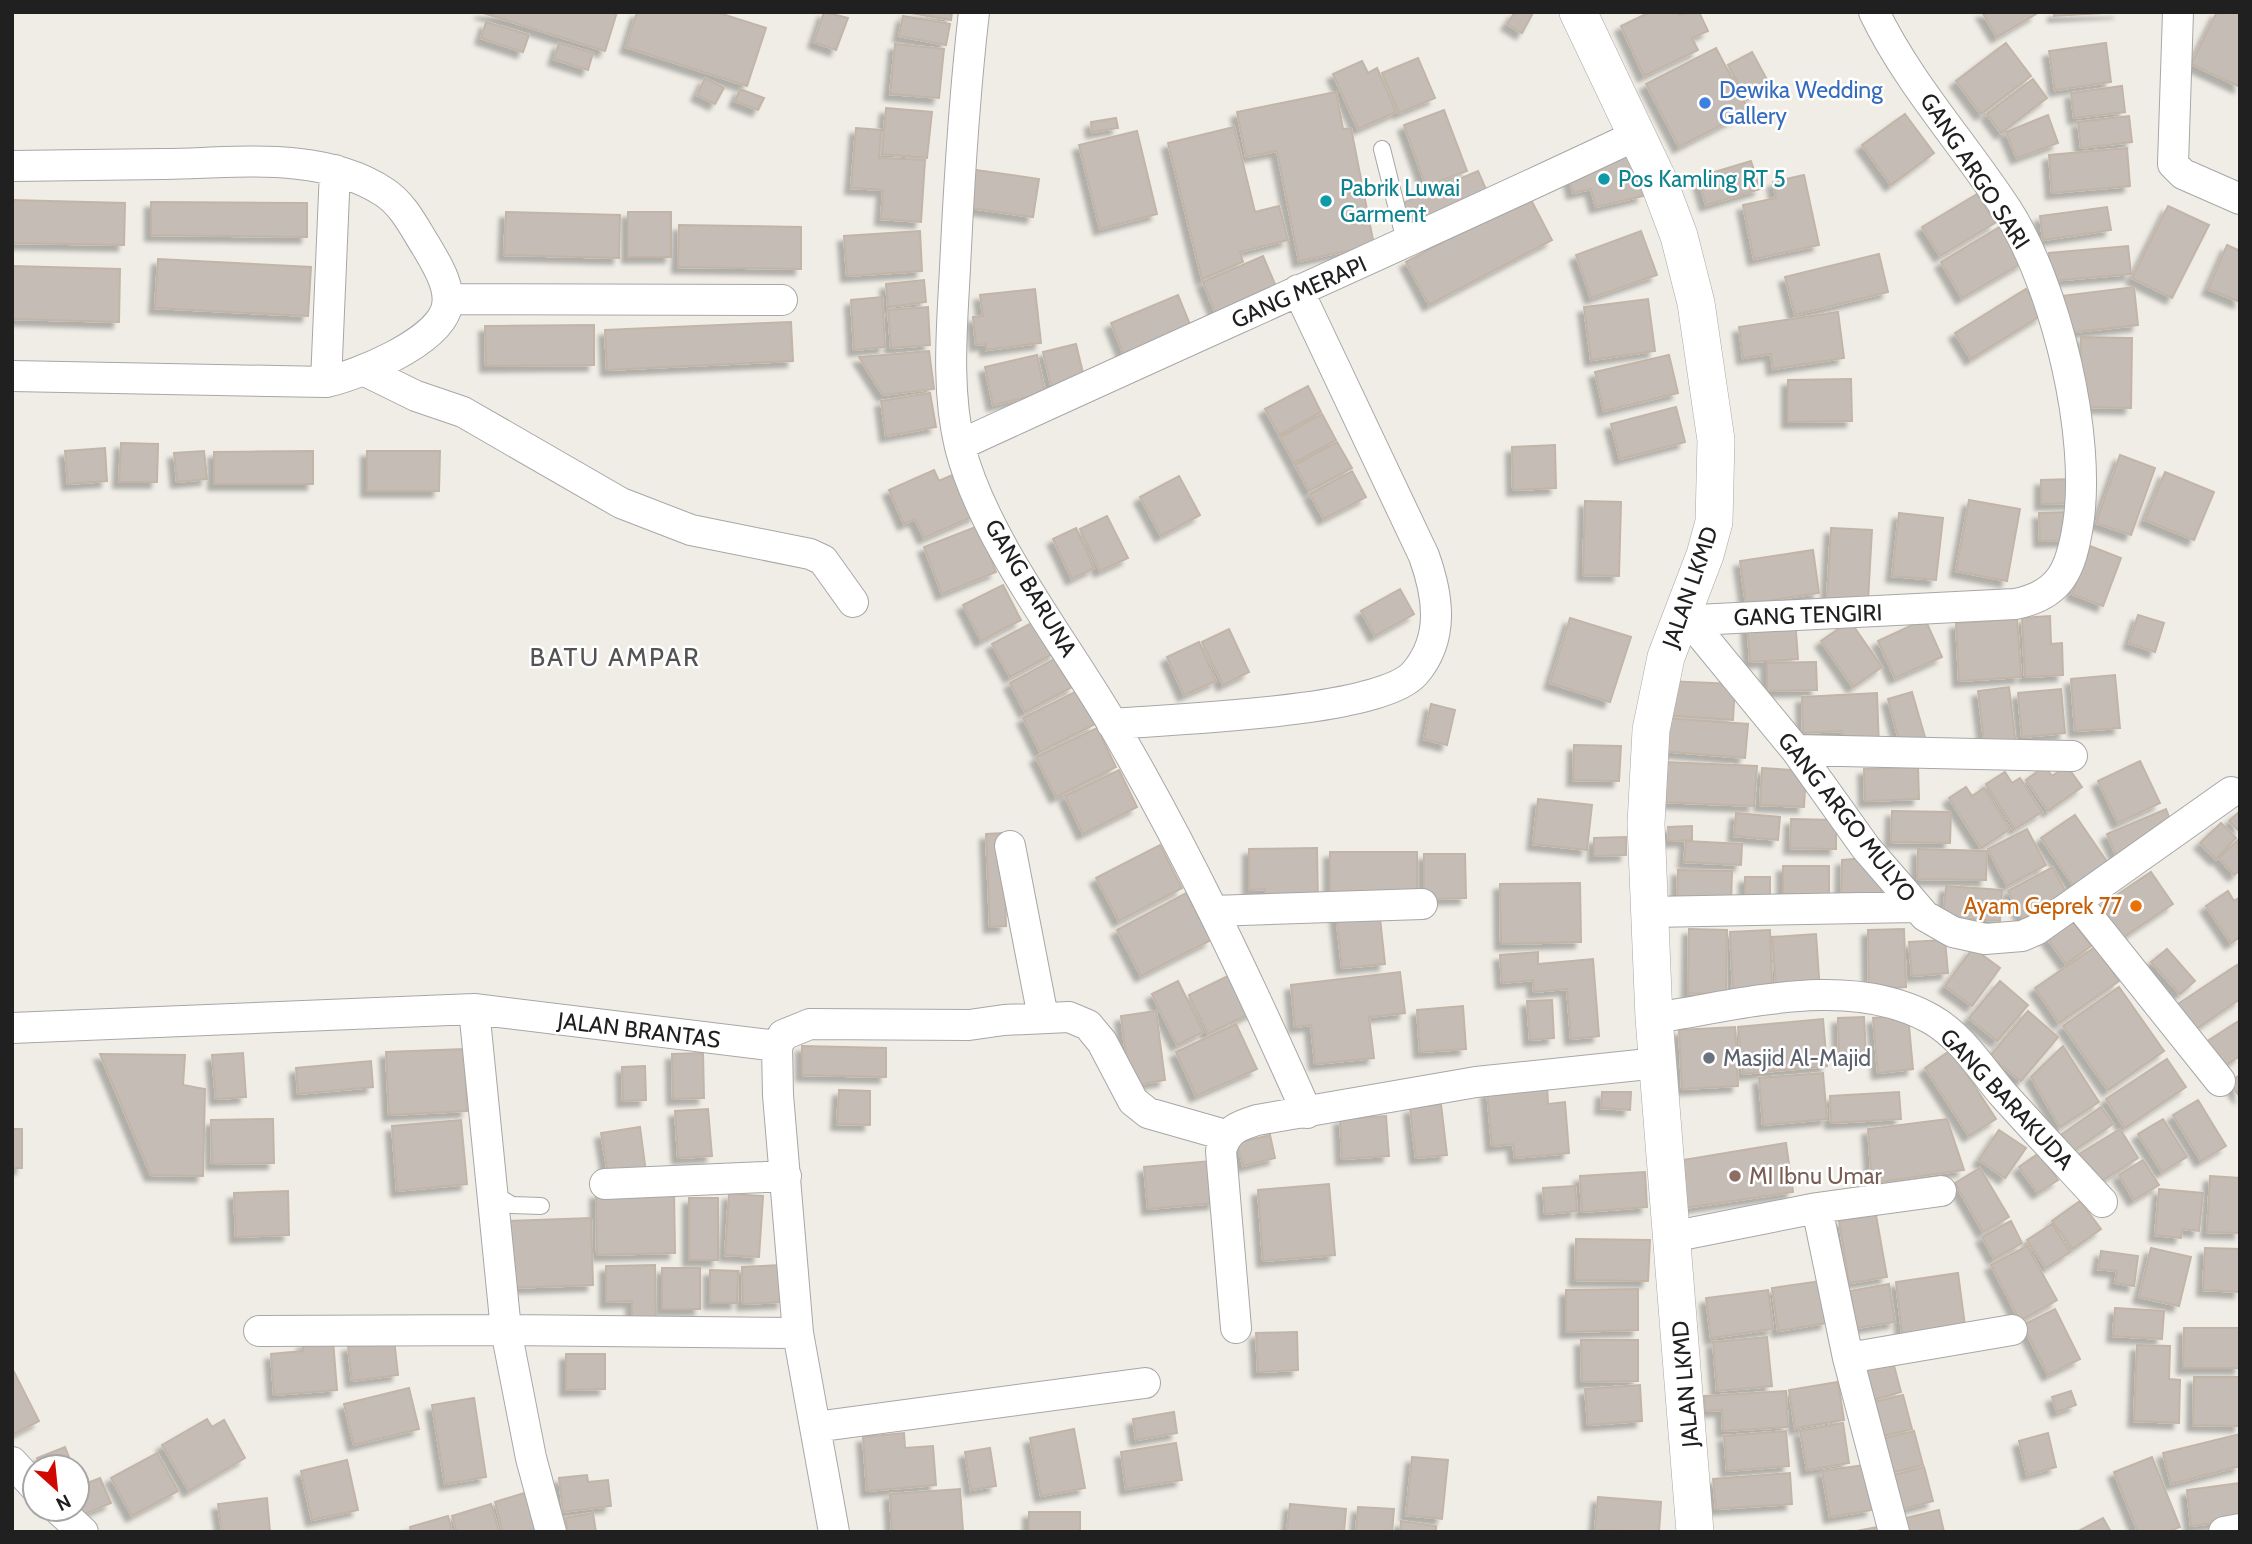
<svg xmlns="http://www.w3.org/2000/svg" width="2252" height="1544" font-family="Cabin,sans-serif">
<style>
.building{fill:#c5bdb5;stroke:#c2b5a8;stroke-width:2;filter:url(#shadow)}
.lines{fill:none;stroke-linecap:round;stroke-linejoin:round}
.service-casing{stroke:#a7a7a7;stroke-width:18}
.minor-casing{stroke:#a7a7a7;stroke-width:32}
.tertiary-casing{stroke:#a7a7a7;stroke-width:38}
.service{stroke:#fff;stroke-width:16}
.minor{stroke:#fff;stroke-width:30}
.tertiary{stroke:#fff;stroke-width:37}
.shop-dot{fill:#3f7fe0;stroke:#fff;stroke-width:2.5}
.culture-dot{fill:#0f9aa8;stroke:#fff;stroke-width:2.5}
.food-dot{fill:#e8710a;stroke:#fff;stroke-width:2.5}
.worship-dot{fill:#6b7280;stroke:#fff;stroke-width:2.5}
.education-dot{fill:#8d6e63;stroke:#fff;stroke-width:2.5}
.labels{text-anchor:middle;stroke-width:5;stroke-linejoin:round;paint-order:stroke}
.shop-label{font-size:23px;fill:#366cbe;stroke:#fff;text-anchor:start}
.street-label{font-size:23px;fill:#202020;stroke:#fff}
.culture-label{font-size:23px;fill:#0d838f;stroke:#fff;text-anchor:start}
.food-label{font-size:23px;fill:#c56008;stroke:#fff;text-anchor:end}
.worship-label{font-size:23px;fill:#5b616d;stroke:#fff;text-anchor:start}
.education-label{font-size:23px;fill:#785e54;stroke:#fff;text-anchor:start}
.quarter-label{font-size:26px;letter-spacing:2px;fill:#535353;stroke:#fff}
</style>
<defs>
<filter id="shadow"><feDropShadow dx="-6" dy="6" stdDeviation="2" flood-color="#0004"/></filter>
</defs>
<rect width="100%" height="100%" fill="#f0ede6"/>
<path class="building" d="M480,12H617L605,51Z
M637,12H716L766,28L747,86L626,47Z
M824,12L848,18L836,50L814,42Z
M905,12H952L951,20Z
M1515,12L1533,13L1522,33L1507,24Z
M1650,12H1678L1679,15L1699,12L1708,31L1692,38L1698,50L1644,76L1621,26Z
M1982,12H2035L2036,14L1997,37Z
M2054,12H2120L2054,16Z
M2217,12H2240V87L2191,64Z
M903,16L950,24L946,45L899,36Z
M486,22L529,35L523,52L481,38Z
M559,43L593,53L588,70L554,59Z
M2006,43L2031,76L1981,114L1956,81Z
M2106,43L2111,82L2055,90L2049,51Z
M895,44L944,49L939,98L890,94Z
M1716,48L1749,111L1679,147L1646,84Z
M1752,52L1770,85L1747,98L1728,65Z
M1418,58L1435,98L1399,113L1382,73Z
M1362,61L1368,73L1377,68L1396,112L1358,129L1333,74Z
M705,78L724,88L715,104L697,95Z
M2033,79L2047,98L2001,133L1987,114Z
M2122,86L2125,112L2074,118L2071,93Z
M740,89L764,98L758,110L735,101Z
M1336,92L1343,129L1351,128L1374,245L1299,261L1277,151L1246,157L1237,112Z
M886,108L932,112L927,158L882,154Z
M1444,110L1467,171L1426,186L1404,125Z
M1905,114L1934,153L1891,185L1862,145Z
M2048,115L2058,143L2017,158L2006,132Z
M2129,116L2132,142L2081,148L2078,122Z
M1116,118L1118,128L1092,132L1091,122Z
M1234,127L1255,212L1279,206L1288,240L1240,252L1243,262L1202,279L1168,143Z
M856,128L881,130L879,158L925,160L921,222L881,219L883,190L851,188Z
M1137,131L1157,214L1100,229L1079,145Z
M2127,148L2130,186L2052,193L2049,155Z
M1632,153L1643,196L1596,207L1591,189L1573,193L1567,169Z
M1751,161L1760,189L1706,205L1698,177Z
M969,169L1039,179L1033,217L963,207Z
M1478,171L1488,194L1413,228L1403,203Z
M1804,175L1819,245L1754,259L1743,205L1776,198L1773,182Z
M1977,194L1995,223L1940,256L1922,227Z
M1529,196L1552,240L1429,305L1406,262Z
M12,200L125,203L124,245L12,243Z
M151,202L307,203V237L151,235Z
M2168,206L2209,225L2172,298L2132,278Z
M2107,207L2111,230L2043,240L2040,216Z
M506,212L620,215L619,258L504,255Z
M628,212H671V257H628Z
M679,225L801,227V269L678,267Z
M2003,225L2024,262L1962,298L1941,262Z
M920,231L922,271L847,276L844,236Z
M1641,231L1657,275L1591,298L1576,255Z
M2227,245L2240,251V302L2208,289Z
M2128,246L2131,274L2052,281L2049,253Z
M1879,254L1888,292L1795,315L1785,277Z
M1263,256L1277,289L1216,314L1203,282Z
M158,259L311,267L308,316L155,308Z
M12,266L120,269L119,322L12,319Z
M924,280L926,302L888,307L886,284Z
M2134,287L2138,325L2066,333L2061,296Z
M1035,289L1041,343L986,350V344L976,345L973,317L983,316L980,295Z
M2026,289L2042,315L1971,359L1955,333Z
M1178,295L1191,327L1124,355L1111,323Z
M882,297L885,347L854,350L851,300Z
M1648,299L1655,351L1591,360L1584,307Z
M928,307L930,345L891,348L888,310Z
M1838,312L1844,358L1773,369L1771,354L1743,358L1739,327Z
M791,322L793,361L607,370L605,330Z
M594,325V365L486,366L485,326Z
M2081,337L2132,338L2131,408L2079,407Z
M1076,344L1085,381L1052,389L1043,352Z
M929,351L934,389L883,395L859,357Z
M1037,355L1045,393L993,405L985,367Z
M1669,355L1678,393L1604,411L1595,372Z
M1851,379L1852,421L1788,422V380Z
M1308,386L1321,412L1279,435L1265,409Z
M930,393L936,427L886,436L881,401Z
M1676,407L1685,442L1620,459L1611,424Z
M1322,414L1336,440L1294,463L1280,437Z
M1337,442L1352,468L1309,491L1295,465Z
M121,443L158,444L157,482H119Z
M1555,445L1556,488L1513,490L1512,447Z
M105,448L107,481L68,484L65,451Z
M204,451L207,479L177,482L174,453Z
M313,451V484H214V452Z
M367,451H440L439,491H367Z
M2120,455L2155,468L2131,535L2096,523Z
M934,470L939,481L952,475L961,495L966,493L976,515L924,538L915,519L904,524L889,490Z
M1352,471L1366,497L1324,519L1310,494Z
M2165,472L2214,492L2194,540L2145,520Z
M1179,476L1200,515L1161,536L1140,497Z
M2074,479V503L2041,504V480Z
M1969,500L2020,509L2007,581L1956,571Z
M1585,501L1621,502L1619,576L1583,575Z
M2070,512L2071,540L2040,541L2039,513Z
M1899,513L1943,518L1936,580L1892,576Z
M1107,516L1128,558L1100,571L1080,529Z
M978,526L996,572L942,594L924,547Z
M1076,528L1094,568L1072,579L1053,539Z
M1831,528L1872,530L1868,601L1827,599Z
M2090,546L2121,558L2103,606L2072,594Z
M1813,550L1819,593L1746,604L1740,561Z
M1003,585L1021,620L981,641L963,605Z
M1400,589L1414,614L1375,636L1361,611Z
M2138,615L2164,623L2155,652L2129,643Z
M2050,616L2051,644L2062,643L2063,675L2025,677L2022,618Z
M1570,618L1631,637L1610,702L1550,683Z
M1795,618L1798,659L1750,662L1747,621Z
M1039,619L1056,652L1010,677L992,644Z
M1925,619L1942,657L1895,678L1878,641Z
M2017,619L2021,677L1959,681L1956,623Z
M1850,621L1882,667L1853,687L1821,641Z
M1229,629L1249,672L1223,685L1202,642Z
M1199,642L1216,681L1184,695L1167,657Z
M1058,657L1074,686L1025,712L1010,683Z
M1816,662L1817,690L1767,691V663Z
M2115,675L2120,728L2075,731L2071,679Z
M1665,681L1735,684L1733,720L1663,715Z
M2009,687L2016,746L1985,750L1978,691Z
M2061,689L2065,733L2022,737L2018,693Z
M1077,691L1095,724L1040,752L1023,718Z
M1912,692L1927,744L1902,751L1888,699Z
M1877,693L1879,747L1843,748L1842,731L1803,733L1802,697Z
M1431,704L1455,710L1447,745L1424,739Z
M1665,718L1748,724L1745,758L1662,751Z
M1097,728L1116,767L1056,797L1036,757Z
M1574,745L1621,746L1619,781L1573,780Z
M2140,761L2160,803L2118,823L2098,781Z
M1664,762L1757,766L1754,806L1661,802Z
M2045,766L2052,776L2067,766L2082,787L2048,811L2026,780Z
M1918,767L1919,799L1865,801L1864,769Z
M1762,768L1806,771L1804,807L1760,805Z
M1119,770L1137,807L1083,834L1065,796Z
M2005,772L2012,783L2020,778L2042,812L2015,829L1986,784Z
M1966,787L1972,796L1984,788L2010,829L1981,848L1949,798Z
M1538,799L1592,805L1587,850L1533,844Z
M2166,809L2174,830L2116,855L2107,834Z
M1892,811L1951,812L1950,843L1891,842Z
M2240,811V832L2229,821Z
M1736,813L1780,817L1778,840L1734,836Z
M2075,815L2110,866L2076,889L2041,838Z
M1791,819L1836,820V849L1790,848Z
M2221,823L2236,838L2216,859L2200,843Z
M1692,826V840L1669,841L1668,827Z
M2027,829L2046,865L2007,886L1988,849Z
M1003,833L1006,926L990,927L986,834Z
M1626,837V855L1594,856V838Z
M2238,840L2240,870L2234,875L2219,858Z
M1686,841L1742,844L1741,865L1684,862Z
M1160,845L1182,888L1119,921L1096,878Z
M1317,848L1318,905L1265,906V889L1249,890V849Z
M1918,849L1987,851L1986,880L1917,879Z
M1330,852H1417V898L1330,899Z
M1424,854H1465L1466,898L1424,899Z
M1865,858L1882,880L1881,898L1841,899L1842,860Z
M1783,866H1829V902L1783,903Z
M2053,867L2067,895L2023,919L2008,891Z
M1678,870L1732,871L1731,906L1677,905Z
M2151,872L2173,904L2121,939L2099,907Z
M1745,877H1770V904L1745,905Z
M1580,883L1581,942L1501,944L1500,884Z
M1946,886L2002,890L2000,921L1943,917Z
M2228,891L2234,901L2240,897V937L2231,943L2206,906Z
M1186,893L1211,940L1141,976L1117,930Z
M1379,909L1385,964L1342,968L1336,914Z
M2071,920L2091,946L2066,964L2047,938Z
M1689,929L1727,930L1726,994L1688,993Z
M1904,929L1906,987L1869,988L1868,930Z
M1770,930L1772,989L1733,990L1730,932Z
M1816,934L1820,992L1777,995L1772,937Z
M1945,940L1948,973L1912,976L1909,942Z
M2095,947L2119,981L2059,1023L2035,988Z
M1973,948L2000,968L1972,1006L1945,986Z
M2167,949L2195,981L2180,994L2151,962Z
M1538,952V964L1593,959L1599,1036L1571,1039L1567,989L1534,992L1533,980L1502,983L1500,955Z
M2237,965L2240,970V999L2189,1034L2172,1008Z
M1236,972L1255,1011L1208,1034L1189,995Z
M1400,972L1405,1013L1369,1017L1374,1058L1315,1064L1311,1025L1295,1027L1291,985Z
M1178,981L1203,1032L1177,1045L1152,994Z
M2000,981L2028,1005L1997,1041L1969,1018Z
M2119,987L2164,1051L2108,1090L2063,1026Z
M1552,1000L1554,1038L1530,1040L1527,1001Z
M1463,1006L1466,1049L1420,1052L1417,1010Z
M1156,1011L1165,1080L1130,1086L1121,1016Z
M2028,1011L2058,1037L2021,1081L1990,1056Z
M1908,1015L1913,1069L1878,1073L1873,1018Z
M1864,1017L1866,1056L1839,1057L1838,1018Z
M1823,1019L1827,1066L1743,1074L1738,1027Z
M2240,1020V1056L2220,1069L2203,1044Z
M1236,1024L1257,1069L1196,1096L1176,1052Z
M1735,1027L1738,1086L1682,1089L1679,1030Z
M802,1046L886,1048V1077L802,1075Z
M2063,1046L2099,1102L2060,1127L2031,1077Z
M464,1049L467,1111L389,1115L386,1052Z
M1951,1050L1996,1119L1969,1136L1925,1068Z
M243,1053L246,1097L216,1099L212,1055Z
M703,1053L704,1098L673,1099L672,1054Z
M100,1054L185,1055L183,1085L205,1089L203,1176L151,1175Z
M2167,1059L2186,1087L2125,1128L2106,1099Z
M371,1061L373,1087L298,1094L296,1068Z
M645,1066L646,1100L623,1101L622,1067Z
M1823,1073L1827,1119L1763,1125L1759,1078Z
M2240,1075V1097L2229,1082Z
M1547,1085L1548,1104L1565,1102L1569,1153L1515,1158L1513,1144L1492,1146L1487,1091Z
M839,1090L870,1091V1125L837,1124Z
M1602,1092H1631L1630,1110L1601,1108Z
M1899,1092L1901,1119L1831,1123L1830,1096Z
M2198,1100L2226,1146L2201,1161L2173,1115Z
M1441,1104L1447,1155L1416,1158L1410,1108Z
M2101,1107L2113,1124L2063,1158L2052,1141Z
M708,1109L712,1156L678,1158L675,1111Z
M1386,1116L1389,1156L1342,1159L1340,1119Z
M273,1119L274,1163L212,1164L211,1120Z
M1947,1119L1964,1170L1872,1183L1868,1129Z
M2163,1119L2187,1157L2162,1172L2138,1134Z
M461,1120L467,1184L397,1191L392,1126Z
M640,1127L646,1173L609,1179L601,1133Z
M12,1129H22V1168H12Z
M2120,1129L2138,1158L2092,1187L2074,1157Z
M1999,1130L2026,1148L2005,1178L1979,1160Z
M1270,1135L1275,1158L1243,1166L1237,1143Z
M1786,1143L1793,1192L1684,1208L1677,1161Z
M2039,1153L2058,1180L2038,1193L2019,1167Z
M2143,1160L2159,1185L2134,1200L2119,1175Z
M1211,1161L1215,1203L1148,1209L1144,1167Z
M1980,1168L2009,1217L1983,1232L1955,1183Z
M1645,1172L1647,1207L1582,1212L1580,1176Z
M2210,1176L2240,1178V1233L2207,1232Z
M1329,1184L1335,1255L1263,1261L1258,1190Z
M1575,1186L1577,1211L1545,1214L1543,1188Z
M2159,1189L2203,1193L2199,1231L2182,1229L2181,1238L2155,1235Z
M288,1191L289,1235L236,1237L234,1193Z
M674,1191L675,1253L597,1255L596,1193Z
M729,1194L763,1196L759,1257L725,1255Z
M689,1198H718V1260H689Z
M2080,1201L2101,1229L2073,1249L2052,1221Z
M1876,1215L1887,1277L1849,1283L1839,1221Z
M591,1218L593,1285L508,1288L506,1221Z
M2011,1221L2022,1243L1994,1259L1982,1237Z
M2052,1224L2070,1252L2046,1268L2027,1240Z
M1576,1239L1650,1240L1648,1281L1575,1280Z
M2027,1246L2057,1300L2020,1321L1991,1265Z
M2151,1248L2191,1257L2179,1306L2139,1297Z
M2205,1248L2240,1249V1292L2203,1290Z
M2101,1251L2138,1256L2134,1286L2115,1283L2117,1271L2098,1269Z
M655,1265L656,1323H632V1301L606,1302V1266Z
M782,1265L783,1302L743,1304L742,1267Z
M662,1268H700V1309H662Z
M710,1270L738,1271L737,1303H710Z
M1958,1273L1965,1326L1902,1334L1896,1282Z
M1822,1281L1827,1323L1778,1331L1772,1288Z
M1889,1284L1895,1322L1856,1328L1850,1291Z
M1638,1289V1330L1566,1332V1290Z
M1768,1290L1773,1329L1711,1338L1706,1298Z
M2115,1308L2164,1311L2162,1339L2113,1336Z
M2055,1309L2080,1359L2048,1375L2023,1325Z
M2184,1328H2240V1368H2183Z
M1297,1332L1298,1370L1258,1372L1256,1333Z
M1767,1337L1772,1386L1717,1391L1713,1342Z
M394,1339L398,1375L352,1381L348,1346Z
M333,1340L337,1390L274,1395L271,1354L303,1351V1343Z
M1581,1340H1638V1381L1582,1382Z
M2137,1345L2170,1346L2169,1379L2180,1380L2179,1423L2134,1421Z
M566,1354H605V1389L566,1390Z
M1892,1358L1901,1392L1869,1401L1859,1367Z
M13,1370L39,1421L12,1435V1371Z
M2194,1377H2240V1426L2193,1425Z
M1838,1382L1844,1420L1795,1428L1789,1390Z
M1640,1385L1642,1421L1588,1425L1585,1389Z
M409,1388L419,1429L354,1445L344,1404Z
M1786,1391L1788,1427L1723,1431L1722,1410L1705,1411L1704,1396Z
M2071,1391L2076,1405L2057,1412L2052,1397Z
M1903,1395L1912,1429L1879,1437L1870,1403Z
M474,1398L486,1477L445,1484L432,1405Z
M1174,1412L1177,1433L1136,1440L1133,1419Z
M207,1419L212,1427L224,1420L245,1458L189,1491L162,1445Z
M1843,1423L1849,1463L1807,1470L1800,1431Z
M1074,1429L1085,1488L1041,1496L1030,1438Z
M1786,1431L1789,1466L1727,1471L1724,1436Z
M1914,1431L1923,1465L1890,1473L1882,1439Z
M904,1433L905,1448L933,1446L936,1485L867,1491L863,1437Z
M2048,1433L2056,1467L2027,1475L2019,1441Z
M2240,1434V1466L2171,1484L2163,1453Z
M1176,1443L1182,1480L1126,1489L1121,1452Z
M65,1447L73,1467H40L37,1458Z
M990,1448L996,1486L971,1490L965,1452Z
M157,1453L178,1491L132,1516L111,1478Z
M1412,1457L1448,1460L1442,1519L1406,1515Z
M2152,1457L2180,1527L2167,1532H2138L2114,1472Z
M347,1460L358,1510L312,1520L301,1471Z
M1865,1465L1872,1510L1830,1517L1822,1471Z
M1924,1467L1933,1501L1900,1510L1891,1476Z
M1790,1473L1792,1504L1716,1509L1713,1479Z
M587,1475L588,1482L608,1480L611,1506L563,1512L559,1478Z
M100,1478L111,1503L75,1518L77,1487Z
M2240,1483V1520L2191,1526L2187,1490Z
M960,1489L963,1532H892L890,1494Z
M534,1490L547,1532H503L495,1502Z
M1598,1497L1661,1502L1659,1532L1595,1530Z
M267,1498L270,1532H222L218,1504Z
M491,1504L499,1532H457L452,1516Z
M1290,1504L1346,1509L1344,1532H1287Z
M1358,1507L1394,1509L1392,1532H1356Z
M1939,1510L1944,1532H1905L1902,1519Z
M1029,1512H1080V1532H1029Z
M593,1513L596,1532H568L565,1518Z
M448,1516L452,1532H411L410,1527Z
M2103,1518L2111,1532H2077Z
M1401,1521L1436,1526V1532H1400Z
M1878,1527L1879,1532H1851Z"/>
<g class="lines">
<g class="service-casing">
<path id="service" d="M1382,149L1406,245
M492,1193L512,1205L541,1206"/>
</g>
<g class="minor-casing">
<path id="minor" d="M974,12C964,98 959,182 955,268C952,327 946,389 960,447C983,538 1064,641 1112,723C1186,849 1248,980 1307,1113
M2178,12L2173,164L2183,174L2240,199
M12,166C64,165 115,165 166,164C237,163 322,151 384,192C403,204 414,227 426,246C436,263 453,289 446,310C434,344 358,375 326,382L12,376
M448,299L782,300
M363,370L416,396L463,412L621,503L691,530L810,554L823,560L853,602
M326,382L335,170
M960,445C1185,341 1413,241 1637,135
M1689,620L1796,750L1866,848L1925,916L1953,932L1985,939L2022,936L2036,930L2231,792
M1677,621L2015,604C2061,595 2071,569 2078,525C2092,436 2056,286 2007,210C1964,144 1908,83 1874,12
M1112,724C1171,719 1381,713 1415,673C1445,638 1438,595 1424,556L1298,290
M1796,750L2072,756
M1010,846L1043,1017
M2077,902L2220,1081
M1213,911L1422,904
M1651,912L1916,907
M474,1009L506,1330L531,1458L551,1532
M1654,1018C1742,1005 1849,973 1931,1019C1961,1036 1980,1067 2001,1092C2034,1129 2068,1165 2102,1202
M12,1028L474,1009L777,1046
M605,1184L786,1176
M1817,1208L1848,1358L2012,1330
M1671,1237L1817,1208L1941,1191
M1236,1328L1221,1151C1226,1130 1238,1126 1257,1120L1476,1082L1658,1063
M259,1331L506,1330L798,1333
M1848,1358L1894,1532
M815,1427L1145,1383
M12,1462L35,1487
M58,1509L83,1532
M834,1532L798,1333L778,1095L777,1046L783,1035L810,1024L969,1025L1004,1020L1069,1017L1088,1025L1102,1042L1133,1101L1148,1113L1225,1135
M2224,1532L2240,1529"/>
</g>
<g class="tertiary-casing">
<path id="tertiary" d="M1578,12L1658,180L1679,236L1696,303L1716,440L1714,522L1705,555L1666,657L1651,730L1646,824L1654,1018L1695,1532"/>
</g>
<use href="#service" class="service"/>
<use href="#minor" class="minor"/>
<use href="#tertiary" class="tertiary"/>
</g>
<circle class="shop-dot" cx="1705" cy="103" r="7"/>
<g class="culture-dot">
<circle cx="1604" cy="179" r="7"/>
<circle cx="1326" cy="201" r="7"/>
</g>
<circle class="food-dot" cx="2136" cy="906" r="7"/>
<circle class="worship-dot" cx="1709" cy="1058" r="7"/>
<circle class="education-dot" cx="1735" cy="1176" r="7"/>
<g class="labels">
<g class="shop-label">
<text x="1719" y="98">Dewika Wedding<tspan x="1719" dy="26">Gallery</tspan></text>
</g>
<g class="street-label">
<text transform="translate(1975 171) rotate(57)" y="8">GANG ARGO SARI</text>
<text transform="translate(1299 292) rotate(-24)" y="8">GANG MERAPI</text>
<text transform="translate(1690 587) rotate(-71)" y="8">JALAN LKMD</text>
<text transform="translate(1031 588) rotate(59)" y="8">GANG BARUNA</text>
<text transform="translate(1808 615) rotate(-2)" y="8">GANG TENGIRI</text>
<text transform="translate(1847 817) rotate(52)" y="8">GANG ARGO MULYO</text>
<text transform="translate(639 1030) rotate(7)" y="8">JALAN BRANTAS</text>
<text transform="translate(2007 1099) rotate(47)" y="8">GANG BARAKUDA</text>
<text transform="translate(1685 1384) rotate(-95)" y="8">JALAN LKMD</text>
</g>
<g class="culture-label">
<text x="1618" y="187">Pos Kamling RT 5</text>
<text x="1340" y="196">Pabrik Luwai<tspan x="1340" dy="26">Garment</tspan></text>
</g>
<g class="food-label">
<text x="2122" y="914">Ayam Geprek 77</text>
</g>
<g class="worship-label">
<text x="1723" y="1066">Masjid Al-Majid</text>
</g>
<g class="education-label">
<text x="1749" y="1184">MI Ibnu Umar</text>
</g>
<g class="quarter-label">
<text x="615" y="666">BATU AMPAR</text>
</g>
</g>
<rect width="2252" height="1544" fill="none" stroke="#202020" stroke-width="28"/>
<g transform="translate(56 1488) rotate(153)"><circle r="33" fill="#ffffff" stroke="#a6a6a6" stroke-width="2"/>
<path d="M0-5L12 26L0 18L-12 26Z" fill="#cf0900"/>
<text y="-10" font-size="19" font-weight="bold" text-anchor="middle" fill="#202020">N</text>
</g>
</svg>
